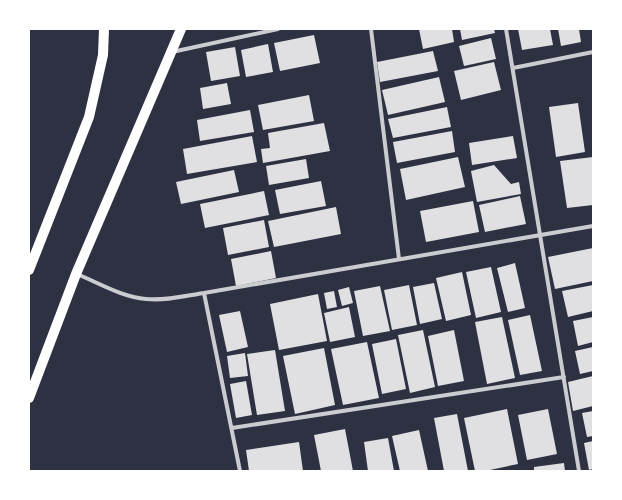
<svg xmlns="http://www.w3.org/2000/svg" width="622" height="500" font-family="'Work Sans',sans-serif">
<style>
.building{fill:#e0e0e3}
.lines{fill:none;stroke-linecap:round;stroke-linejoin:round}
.minor{stroke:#caccd0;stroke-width:4}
.primary{stroke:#fff;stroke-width:10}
</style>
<rect width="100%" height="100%" fill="#2d3142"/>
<path class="building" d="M419,29H452L454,42L423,49Z
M460,29H494L495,33L462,40Z
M518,29H550L553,45L522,50Z
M558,29H579L581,42L561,46Z
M314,35L320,63L280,71L274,43Z
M491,38L496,59L464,66L459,46Z
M268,44L273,72L246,77L241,50Z
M235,47L240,76L211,81L206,52Z
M433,51L438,71L380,82L377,62Z
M494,62L501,90L461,100L454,71Z
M439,77L445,102L388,115L382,90Z
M227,83L231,104L203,109L200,88Z
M309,95L314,121L263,130L258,105Z
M578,103L585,152L556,157L549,107Z
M447,107L451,127L393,138L388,119Z
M250,110L254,132L200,141L197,120Z
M324,123L330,151L263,163L261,149L270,148L268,133Z
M452,131L455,152L397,163L393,142Z
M252,136L257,162L187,174L183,149Z
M513,136L517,158L472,165L469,143Z
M458,157L465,187L406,200L400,169Z
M593,157V205L567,208L560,161Z
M306,159L309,178L269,185L266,166Z
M494,165L511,184L519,182L521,194L477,202L471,171Z
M234,170L239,192L181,204L176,182Z
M321,181L326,206L280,214L275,190Z
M264,191L269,215L205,228L200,204Z
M520,196L526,224L485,232L479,205Z
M473,201L479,232L426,242L420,211Z
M336,207L341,234L274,247L268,221Z
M264,220L269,247L228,255L223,228Z
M593,248V281L555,289L548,257Z
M271,251L276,278L236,286L231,259Z
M515,263L525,308L508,312L497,268Z
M491,267L501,312L476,318L466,272Z
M462,272L471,315L446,321L436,278Z
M434,283L442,319L420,324L413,287Z
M409,285L417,325L392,330L384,290Z
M593,285V311L568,317L562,291Z
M380,286L390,331L363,336L354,291Z
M349,287L353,303L342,306L338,290Z
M334,291L337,307L327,309L324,293Z
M318,294L327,341L279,350L270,304Z
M349,307L355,337L330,342L324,313Z
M240,311L248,347L227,352L219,315Z
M530,315L542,371L520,375L508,320Z
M502,317L515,378L487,384L475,322Z
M593,317V342L578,346L573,321Z
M423,330L435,387L410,393L398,335Z
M454,330L464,381L438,386L428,336Z
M396,339L406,389L382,394L372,344Z
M367,342L379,398L343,405L331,349Z
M593,347V371L580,374L575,351Z
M324,348L335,405L295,414L283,356Z
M275,350L285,411L257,415L247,354Z
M245,353L248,376L230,378L227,356Z
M593,376V406L573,411L568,382Z
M246,381L252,415L236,418L230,384Z
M507,409L518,464L485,471H475L464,418Z
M548,409L557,454L527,460L518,415Z
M593,411V436L587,437L582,413Z
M457,414L468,471H444L434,418Z
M345,429L353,471H321L314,435Z
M419,430L428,471H400L392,436Z
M388,438L394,471H368L364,442Z
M593,441V469L589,470L584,443Z
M299,442L303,471H249L246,450Z
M564,463L565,471H534V467Z"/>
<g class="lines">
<path class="minor" d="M371,29L399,259
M506,29L579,471
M172,52L278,29
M513,68L593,52
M77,274C99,283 122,297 146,299C165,301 185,296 204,293L240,471
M204,293L593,226
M232,428L564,377"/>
<path class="primary" d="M29,270L89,117L103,55L104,29
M29,398L76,274L181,29"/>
</g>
<rect width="622" height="500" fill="none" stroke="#ffffff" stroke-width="60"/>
</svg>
